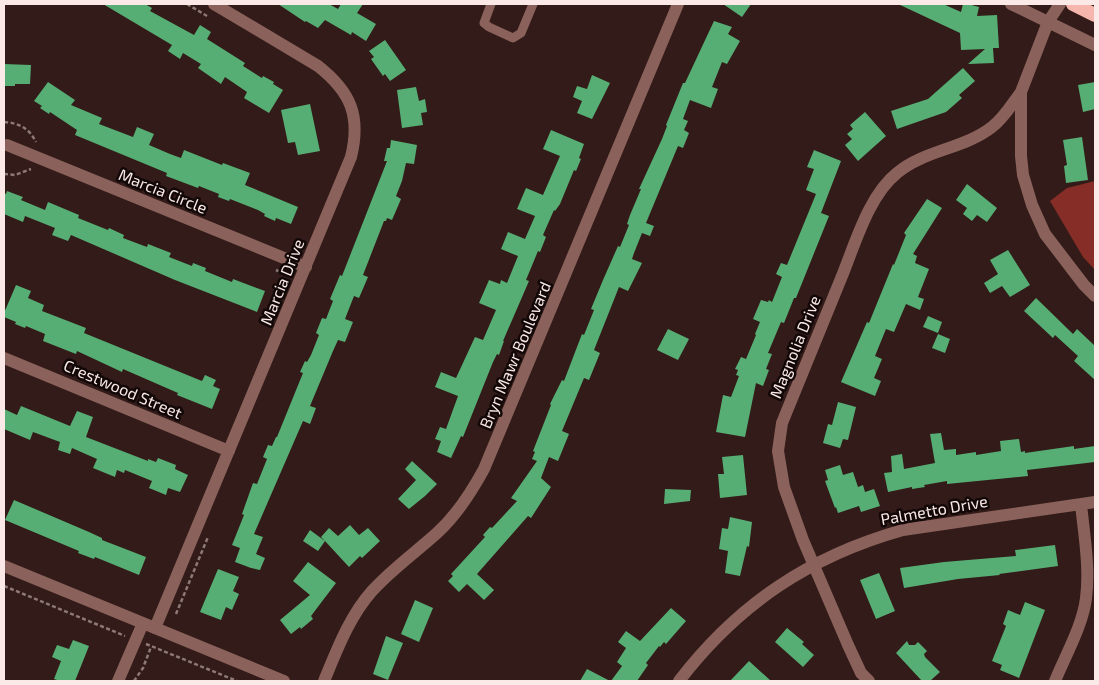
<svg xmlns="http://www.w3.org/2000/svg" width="1099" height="685" font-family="'Exo 2',sans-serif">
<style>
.forest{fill:#852d26}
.building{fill:#57ae74}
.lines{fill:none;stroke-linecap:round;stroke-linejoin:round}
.path{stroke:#8d7976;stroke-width:2.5;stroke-dasharray:4 2.5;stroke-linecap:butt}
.service{stroke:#8a615b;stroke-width:9}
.minor{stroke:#8a615b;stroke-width:12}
.tertiary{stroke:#8a615b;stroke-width:12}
.trunk{stroke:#f6b6ad;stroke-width:14}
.labels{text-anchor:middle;stroke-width:5;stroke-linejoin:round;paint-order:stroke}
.street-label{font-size:16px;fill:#fae9e7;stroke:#120807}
</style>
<rect width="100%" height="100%" fill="#321b18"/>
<path class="forest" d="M1095,181V270L1083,257L1050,201L1067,188Z"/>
<path class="building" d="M103,4H145L152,8L150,11L194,35L200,25L211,32L207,39L245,63L243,66L262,78L263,76L274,82L273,84L283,90L269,113L244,98L247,92L225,77L221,84L198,68L201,64L183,53L180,59L168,51L172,45Z
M278,4H329L338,9L341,4H363L357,13L376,24L366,41L352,32L351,35L325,20L318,28L306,21L305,22Z
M723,4H751L742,17Z
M898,4H943L961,12L963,4H968L979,7L977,16L997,15L999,48H993L994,63L968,64L985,49L961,50L960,33Z
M714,21L732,27L728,34L740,41L727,64L722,62L712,87L718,89L711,108L690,100L683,119L688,121L684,130L689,133L683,148L678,146L646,223L654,226L650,236L642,233L634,253L632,259L642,263L628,291L619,287L594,350L600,353L589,380L584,378L562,431L569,434L558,461L549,457L541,478L551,487L531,518L528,516L477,574L494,590L484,600L467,584L459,592L448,581L453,576L451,574L485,537L483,535L490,527L492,528L517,501L511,498L537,461L532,459L535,452L533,451L551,405L550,404L562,380L564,381L582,334L584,335L594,310L591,309L603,280L618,246L620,247L629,225L627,224L630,215L641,189H639L662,139L667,126L666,125L683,83H685Z
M385,40L406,70L390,81L385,74L383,76L371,59L374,57L369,51Z
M4,64L31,65L30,84H15V86H4Z
M963,68L975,81L959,95L962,98L946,112L897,129L891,111L928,99Z
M592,75L610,83L592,119L577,113L582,101L573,97L577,86L587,89Z
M48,82L75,100L71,105L102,118L99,124L133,137L137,127L154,134L149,145L170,154L181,158L184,150L222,165L223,163L250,173L245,185L298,207L291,224L276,218L275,221L264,216L265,214L258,210L230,199L229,201L218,197L219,194L199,186L198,188L166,176L167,173L75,135L77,130L50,112L49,114L40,108L42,106L34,101Z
M1095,82V109L1083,112L1078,85Z
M416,87L419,101L425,99L427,112L421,113L423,125L402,128L397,90Z
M310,104L320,151L298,155L295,142L288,143L281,110Z
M865,112L886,136L858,161L845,145L852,139L847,134L853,129L850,125Z
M551,130L584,144L579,158L581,159L576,171L574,170L560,204L555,211L554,210L543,235L546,237L540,252L538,251L526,280L529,281L503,341H504L499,355L497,354L493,362L463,437L461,436L457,445L451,458L437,452L441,441L435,439L440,427L446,429L458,396L435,387L441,372L456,378L475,337L483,340L496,310L479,303L489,280L500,284L501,280L507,283L518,256L501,249L508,232L525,239L535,216L517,209L526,188L543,195L560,156L543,149Z
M1082,137L1088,180L1066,183L1064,166L1067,165L1063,140Z
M391,140L417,145L414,164L406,163L402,181L396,196L401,199L392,220L387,218L386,221H384L363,275L368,277L359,298L354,296L345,319L353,322L345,342L338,340L333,351L310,406L316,408L310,424L303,421L254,534L263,537L256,554L265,558L260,570L251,568L235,562L240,548L232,545L244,515L242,514L253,483L257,484L267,459L263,457L268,445L272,446L276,437H277L303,373L300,372L305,361L307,362L311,355L319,335L316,333L322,318L326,319L333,301L330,299L340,275L342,276L387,161H384L387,148H390Z
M814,150L841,161L821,213L829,216L796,298H794L784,323L781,322L768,353L772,354L766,369L769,370L763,386L756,383L745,437L716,432L723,395L731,397L739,376L736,375L738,370L735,369L741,357L746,359L756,335L755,334L760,322L753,319L761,300L768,302L769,300L772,302L782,277L776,274L781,263L787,265L816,194L806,190L814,169L807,167Z
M967,184L997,208L987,222L977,215L972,221L963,214L967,208L956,200Z
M7,191L23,197L21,200L45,210L48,202L79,215L78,218L108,230L109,228L124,235L123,238L147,247L148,244L171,253L169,257L192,266L193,263L206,268L205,271L232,282L233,279L265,291L257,312L175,280L71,235L68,241L52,235L55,228L25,216L23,222L4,214V193L6,194Z
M927,199L942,208L913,254L917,256L915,263L929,269L918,297L924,299L920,310L906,304L894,332L886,329L875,356L882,359L874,378L881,381L875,396L841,382L867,322L869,323L893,264L894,265L906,235L904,233Z
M1008,250L1030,285L1010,297L1002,286L990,293L984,283L998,274L990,260Z
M16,285L31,291L28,298L44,305L42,311L86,328L84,333L202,381L205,375L216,380L213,386L220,389L212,409L177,395L178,393L123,369L122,372L77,351L76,354L43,341L45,334L26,326L25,328L15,324L16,322L4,317V313Z
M1036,298L1073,334L1077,329L1095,346V380L1074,361L1078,356L1055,335L1053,338L1024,311Z
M928,316L942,322L938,333L923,327Z
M668,329L689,339L678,360L657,350Z
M938,334L950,339L945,353L932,348Z
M838,402L856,407L848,440L843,439L840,448L823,443L828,424L832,425Z
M21,406L70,426L77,411L93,417L86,437L148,461V459L156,462L158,458L176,465L175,469L188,475L180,492L168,488L166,495L149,488L152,481L125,470L124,473L117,470L115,477L93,468L97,459L72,448L70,454L58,450L60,442L33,432L30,440L4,429V409L17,415Z
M941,433L944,450L956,449V455L976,452V455L1001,451L1000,441L1019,439L1021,452L1025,451V453L1074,446V449L1095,446V462L1027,470L1028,476L947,484V481L924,485L925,487L912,489V487L888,492L884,473L892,472L891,456L902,454L904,469L935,463L930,434Z
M743,455L747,495L720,498L718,474H724L722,457Z
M412,461L437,484L425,496L409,509L398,499L416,480L405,469Z
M840,465L843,475L853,472L858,487L863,485L865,492L874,489L880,506L861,512L859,506L838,513L836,507L835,508L825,481L828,480L825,470Z
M665,489L691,490L690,501L664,504Z
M14,500L89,532L102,538V540L146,557L139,575L95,557L94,559L78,553L79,551L5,520Z
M730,517L752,522L749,547L747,546L740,576L725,573L728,551L719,549L722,528L728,529Z
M350,525L359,535L368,528L380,541L362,558L360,556L349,567L325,541L318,551L303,541L310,530L325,541L321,537L329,528L338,536Z
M1055,545L1058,566L999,574L1000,575L958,579L904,588L900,568L944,562L1016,556L1015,550Z
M308,562L336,583L311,616L313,619L301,629L300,627L291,634L280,620L310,595L293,581Z
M218,569L239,577L233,591L239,594L232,610L226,607L221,620L200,612Z
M879,573L895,611L876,619L860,580Z
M415,600L433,608L419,642L401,634Z
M1025,602L1045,610L1019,678L1000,670L1002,665L992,661L1006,626L1003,624L1008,610L1020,615Z
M671,608L686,621L666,644L664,642L660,647L659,646L646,663L648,665L637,681H611L622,666L617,662L626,648L618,642L626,631L640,641Z
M787,628L804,642L802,644L814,655L803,667L775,642Z
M386,636L403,643L388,680L373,674Z
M73,640L89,646L75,681H60L54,679L61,661L52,657L57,645L69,649Z
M907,641L909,645H915L918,642L927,651L924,654L925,657L940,672L930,681H922L896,653Z
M749,661L771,681H730Z
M587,669L610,681H580Z"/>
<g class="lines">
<path class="path" d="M187,4L207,16
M4,122C19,123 29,128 36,142
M4,174L15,175L31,169
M276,270L289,276
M4,586L125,636
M176,614L208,537
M146,644L237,681
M134,681L143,668L151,647"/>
<path class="service" d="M491,4L484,23L489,27L513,38L521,33L533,4"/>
<path class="minor" d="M1011,4L1095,45
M1060,4L1048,22L1021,92V156L1023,175L1032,205L1045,234L1084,285L1095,296
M7,145L306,267
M4,358L229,451
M155,628L351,157C361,116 351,92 318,66L214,4
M324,681C337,650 349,617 372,591C392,569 416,552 437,533C457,515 472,491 484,469L678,4
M679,681C738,604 810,556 903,530L1095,502
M869,681L861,673L848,645L803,540L784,487L778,451L782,423C802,374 822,325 842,276C855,244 869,195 897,173C924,150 964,149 992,127C1004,118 1012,104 1021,92
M1055,681C1065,656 1083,625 1086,598C1090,567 1084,535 1081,504"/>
<path class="tertiary" d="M4,566L284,681
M118,681L143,623"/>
<path class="trunk" d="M1073,4L1095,15"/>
</g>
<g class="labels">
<g class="street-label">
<text transform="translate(163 191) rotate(22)" y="6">Marcia Circle</text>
<text transform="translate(282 282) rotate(-68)" y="6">Marcia Drive</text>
<text transform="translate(795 347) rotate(-68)" y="6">Magnolia Drive</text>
<text transform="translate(515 355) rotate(-67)" y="6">Bryn Mawr Boulevard</text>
<text transform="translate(123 389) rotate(23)" y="6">Crestwood Street</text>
<text transform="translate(934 510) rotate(-10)" y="6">Palmetto Drive</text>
</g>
</g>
<rect width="1099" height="685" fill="none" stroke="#fae9e7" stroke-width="10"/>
</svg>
